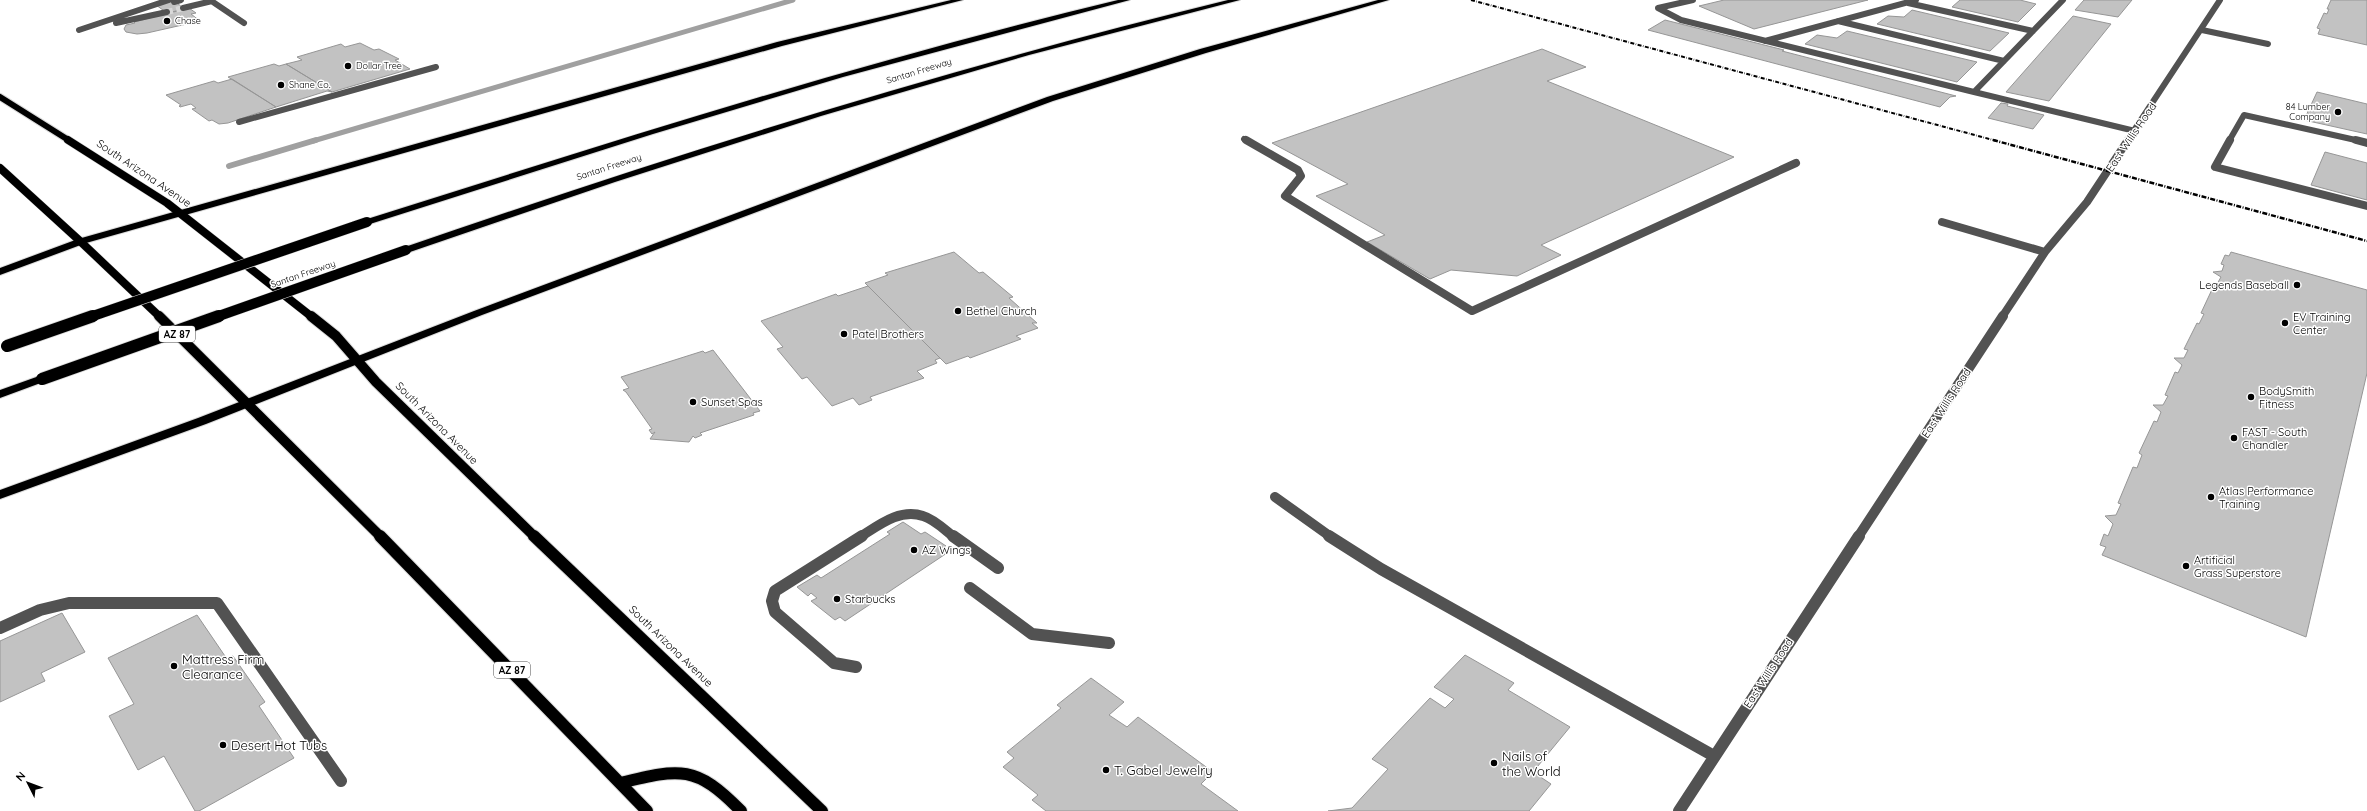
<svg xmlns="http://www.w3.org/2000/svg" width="2367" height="811" font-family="Quicksand,sans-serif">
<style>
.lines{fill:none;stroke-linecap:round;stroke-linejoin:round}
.stream-far1{stroke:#a0a0a0;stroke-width:5}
.stream{stroke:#a0a0a0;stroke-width:6}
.building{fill:#c2c2c2;stroke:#969696}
.minor-tunnel{stroke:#d9d9d9;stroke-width:6;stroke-dasharray:6 3.5;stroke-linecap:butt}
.major-far3-casing{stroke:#dbdbdb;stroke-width:8}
.major-far2-casing{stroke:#dbdbdb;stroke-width:9}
.major-far1-casing{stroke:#dbdbdb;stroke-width:12}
.major-casing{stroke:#dbdbdb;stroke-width:14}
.highway-casing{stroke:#dbdbdb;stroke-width:2}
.minor-far3{stroke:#525252;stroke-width:6}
.minor-far2{stroke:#525252;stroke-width:8}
.minor-far1{stroke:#525252;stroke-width:10}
.minor{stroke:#525252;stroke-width:12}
.major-far3{stroke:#000;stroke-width:6}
.major-far2{stroke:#000;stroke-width:8}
.major-far1{stroke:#000;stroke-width:10}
.major{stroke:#000;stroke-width:12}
.highway{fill:#000;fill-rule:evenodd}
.rail-far1{stroke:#000;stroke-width:2;stroke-dasharray:4 1.5 0.5 1.5;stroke-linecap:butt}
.rail{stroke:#000;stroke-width:2.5;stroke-dasharray:5 1.5 1 1.5;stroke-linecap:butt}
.highway-bridge-far1-casing{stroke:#dbdbdb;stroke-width:11;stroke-linecap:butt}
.highway-bridge-casing{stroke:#dbdbdb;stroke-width:14;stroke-linecap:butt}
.highway-bridge-far1{stroke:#000;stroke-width:10}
.highway-bridge{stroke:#000;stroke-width:12}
.poi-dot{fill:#000;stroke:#fff;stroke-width:1.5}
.labels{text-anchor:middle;stroke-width:3;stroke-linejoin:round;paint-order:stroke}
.far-poi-label{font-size:9px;fill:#000;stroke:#fff;text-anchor:start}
.far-street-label{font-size:9px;fill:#000;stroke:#fff}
.shield{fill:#fff;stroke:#4c4c4c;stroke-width:1}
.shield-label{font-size:10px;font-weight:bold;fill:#000}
.street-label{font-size:11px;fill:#000;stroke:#fff}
.poi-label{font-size:11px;fill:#000;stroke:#fff;text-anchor:start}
.near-poi-label{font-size:13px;fill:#000;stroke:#fff;text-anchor:start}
</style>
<rect width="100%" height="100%" fill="#fff"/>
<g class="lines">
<path class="stream-far1" d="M313,141L793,0"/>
<path class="stream" d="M229,166L316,140"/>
</g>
<path class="building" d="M1724,0H1868L1754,29L1699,6Z
M1960,0H2020L2036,4L2018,22L1952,7Z
M2084,0H2132L2118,17L2075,10Z
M2331,0H2367V45L2318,34L2320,29L2317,28L2324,13L2327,14L2329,9H2327Z
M174,1L185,9L167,13L156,5Z
M189,8L196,13L191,14L200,21L147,33L137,34L126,32L124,29L126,25L135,23L134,22Z
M1912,10L2009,33L1990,51L1877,24L1888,16L1904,17Z
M2073,16L2111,24L2049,101L2006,92Z
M1665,20L1784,50L1782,51L1956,96L1950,97L1940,107L1648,30Z
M1847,31L1977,62L1957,82L1805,44L1817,35L1837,38Z
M360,43L374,50L379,49L399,59L395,60L410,69L332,92L286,64L302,60L297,57L341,44L345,47Z
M1542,49L1586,67L1547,81L1734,157L1541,245L1561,255L1517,276L1451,270L1430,279L1367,242L1385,235L1316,196L1348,184L1272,143Z
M274,64L279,66L286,64L332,92L327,91L276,107L228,77Z
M232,79L276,107L228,123L219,124L212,120L209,121L192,109L196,108L191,104L180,107L179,106L181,105L166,95L214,81L218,83Z
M2317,92L2367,104V134L2304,120Z
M2001,103L2008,104L2007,106L2044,115L2033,129L1988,118Z
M2325,152L2367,163V200L2311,185Z
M954,252L979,273L983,272L1013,297L1009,298L1037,323H1032L1038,328L1016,336L1021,339L970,358L968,356L946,364L865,283L888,275L885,273Z
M2231,252L2367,290V373L2306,637L2102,555L2106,547L2100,545L2104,534L2108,536L2113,524L2105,516L2116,515L2121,504L2118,503L2133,467L2137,468L2142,455L2139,453L2154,421L2157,422L2161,412L2153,405H2163L2168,396L2165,395L2175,372L2178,373L2182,365L2174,358H2184L2188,350L2184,349L2197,323L2199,324L2204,314L2201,313L2215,283L2217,284L2221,277L2213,272L2222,271L2224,265L2221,264L2225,255L2229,256Z
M868,286L940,358L935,360L937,363L917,371L924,378L870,397L872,400L859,405L853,398L832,406L807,377L802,379L777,349L783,347L761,321L836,294L838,296Z
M713,350L760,411L753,413L754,415L700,433L702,435L695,438L693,436L689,442L650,439L655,432L652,434L649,430L652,429L626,392L623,390L629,388L621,377L703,351L705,353Z
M903,522L921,534L925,532L946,546L941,549L947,553L845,621L840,617L835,620L811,601L817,598L811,593L808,596L797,587L817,575L821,578L890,534L887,532Z
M62,613L85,652L41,673L45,681L0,702V641Z
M197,615L227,659L233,656L265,702L259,706L294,758L199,811H195L164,756L138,770L109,716L134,704L108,658Z
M1465,655L1514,683L1508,690L1570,727L1533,772L1551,784L1529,811H1328L1352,808L1388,769L1372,759L1430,698L1445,708L1454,699L1434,687Z
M1091,678L1124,702L1109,715L1127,727L1138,717L1213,772L1201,784L1238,811H1046L1032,800L1038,795L1003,767L1014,758L1007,752L1061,708L1057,705Z"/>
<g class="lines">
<path class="minor-tunnel" d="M167,12L183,8"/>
<g class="major-far3-casing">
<path id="major-far3" d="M0,97L70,141"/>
</g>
<g class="major-far2-casing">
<path id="major-far2" d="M68,140L167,203L312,317
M0,168L81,242L160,317"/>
</g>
<g class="major-far1-casing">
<path id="major-far1" d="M159,316L381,537
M311,316L336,336L376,382L535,537"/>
</g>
<g class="major-casing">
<path id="major" d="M380,536L647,811
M534,536L822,811
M620,783C681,768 696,765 741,811"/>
</g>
<g class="highway-casing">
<path id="highway" d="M951,0H963L782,46L86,243L0,275V268L78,239L777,42Z
M1118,0H1130L843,77L653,134L370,224L367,225L362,222L364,220C614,141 863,61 1118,0Z
M1228,0H1240L1029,55L821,116L615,182L410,252H402L401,250L402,248C675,154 949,68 1228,0Z
M1378,0H1389L1206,53L1053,101L482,315L206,424L0,499V490L198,418L474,311L1047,97L1200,49Z
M42,375L46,377L48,379L46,381L0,398V390Z"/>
</g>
<path class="minor-far3" d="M210,0L244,23
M1693,0L1658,8L1681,20L1974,92L2063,0
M174,2L181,0
M1908,3L2033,31
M183,8L212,1
M1838,21L2004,61
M116,23L167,12
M79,30L169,0
M2202,30L2268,44
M1765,41L1916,0
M1974,92L2135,131
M239,122L436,67
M1244,139L1248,141
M2127,141L2220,0
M2229,141L2244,115L2360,141"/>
<path class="minor-far2" d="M1246,140L1298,170L1301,176L1285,196L1472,311L1796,163
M2230,140L2215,167L2367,206
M2356,140L2367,143
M1942,222L2045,252
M2002,317L2045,252L2087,202L2128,140"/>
<path class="minor-far1" d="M1275,497L1331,537
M860,537C879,525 900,508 923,516C934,519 945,530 954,537
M1858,537L2003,316"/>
<path class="minor" d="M953,536L998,568
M1329,536L1381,569L1714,756
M970,588L1032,634L1109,643
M0,628L40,610L69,603H217L341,781
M856,667L834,663L775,612L772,601L775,591L862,536
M1679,811L1859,536"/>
<use href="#major-far3" class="major-far3"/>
<use href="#major-far2" class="major-far2"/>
<use href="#major-far1" class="major-far1"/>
<use href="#major" class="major"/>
<use href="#highway" class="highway"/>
<path class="rail-far1" d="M1471,0L1997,141"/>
<path class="rail" d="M1993,140L2367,241"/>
<g class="highway-bridge-far1-casing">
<path id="highway-bridge-far1" d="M90,317L367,222
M216,317L406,250"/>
</g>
<g class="highway-bridge-casing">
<path id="highway-bridge" d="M7,346L93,316
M42,379L219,316"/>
</g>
<use href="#highway-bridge-far1" class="highway-bridge-far1"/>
<use href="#highway-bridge" class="highway-bridge"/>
</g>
<g class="poi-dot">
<circle cx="167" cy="21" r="4"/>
<circle cx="348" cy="66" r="4"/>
<circle cx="281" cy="85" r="4"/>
<circle cx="2338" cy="112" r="4"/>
<circle cx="2297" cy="285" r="4"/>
<circle cx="958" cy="311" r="4"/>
<circle cx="2285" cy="323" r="4"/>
<circle cx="844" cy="334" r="4"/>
<circle cx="2251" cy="397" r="4"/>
<circle cx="693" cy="402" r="4"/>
<circle cx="2234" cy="438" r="4"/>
<circle cx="2211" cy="497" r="4"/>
<circle cx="914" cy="550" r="4"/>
<circle cx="2186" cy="566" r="4"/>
<circle cx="837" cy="599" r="4"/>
<circle cx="174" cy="666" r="4"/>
<circle cx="223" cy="745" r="4"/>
<circle cx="1494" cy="763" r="4"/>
<circle cx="1106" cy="770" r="4"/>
</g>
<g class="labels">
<g class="far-poi-label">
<text x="175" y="24">Chase</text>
<text x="356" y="69">Dollar Tree</text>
<text x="289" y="88">Shane Co.</text>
<text x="2330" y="110" text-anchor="end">84 Lumber<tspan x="2330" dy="10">Company</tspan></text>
</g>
<g class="far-street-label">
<text transform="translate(919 71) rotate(-17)" y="3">Santan Freeway</text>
<text transform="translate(609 167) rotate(-18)" y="3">Santan Freeway</text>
<text transform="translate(303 274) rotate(-19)" y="3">Santan Freeway</text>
</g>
<g class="shield">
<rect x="159" y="326" width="36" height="16" rx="3"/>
<rect x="494" y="662" width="36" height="16" rx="3"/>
</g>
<g class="shield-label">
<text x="177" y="338">AZ 87</text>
<text x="512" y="674">AZ 87</text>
</g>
<g class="street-label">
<text transform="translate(2131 137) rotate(-56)" y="4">East Willis Road</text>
<text transform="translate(144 173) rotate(34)" y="4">South Arizona Avenue</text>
<text transform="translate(1946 403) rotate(-57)" y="4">East Willis Road</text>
<text transform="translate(437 423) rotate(45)" y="4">South Arizona Avenue</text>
<text transform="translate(671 646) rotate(44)" y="4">South Arizona Avenue</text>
<text transform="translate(1768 673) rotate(-57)" y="4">East Willis Road</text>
</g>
<g class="poi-label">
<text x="2289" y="289" text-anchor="end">Legends Baseball</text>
<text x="966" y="315">Bethel Church</text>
<text x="2293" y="321">EV Training<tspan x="2293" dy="13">Center</tspan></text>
<text x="852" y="338">Patel Brothers</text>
<text x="2259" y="395">BodySmith<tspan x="2259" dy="13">Fitness</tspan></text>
<text x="701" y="406">Sunset Spas</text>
<text x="2242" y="436">FAST - South<tspan x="2242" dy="13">Chandler</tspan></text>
<text x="2219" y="495">Atlas Performance<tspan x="2219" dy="13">Training</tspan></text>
<text x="922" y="554">AZ Wings</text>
<text x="2194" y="564">Artificial<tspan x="2194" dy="13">Grass Superstore</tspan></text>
<text x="845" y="603">Starbucks</text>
</g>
<g class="near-poi-label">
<text x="182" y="664">Mattress Firm<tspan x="182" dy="15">Clearance</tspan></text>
<text x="231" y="750">Desert Hot Tubs</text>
<text x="1502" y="761">Nails of<tspan x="1502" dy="15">the World</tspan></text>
<text x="1114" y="775">T. Gabel Jewelry</text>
</g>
</g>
<g transform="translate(28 783) rotate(312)" stroke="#ffffff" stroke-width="3" paint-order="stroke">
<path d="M0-3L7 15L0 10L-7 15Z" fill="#000000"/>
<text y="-6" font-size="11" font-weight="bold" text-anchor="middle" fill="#000000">N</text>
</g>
</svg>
